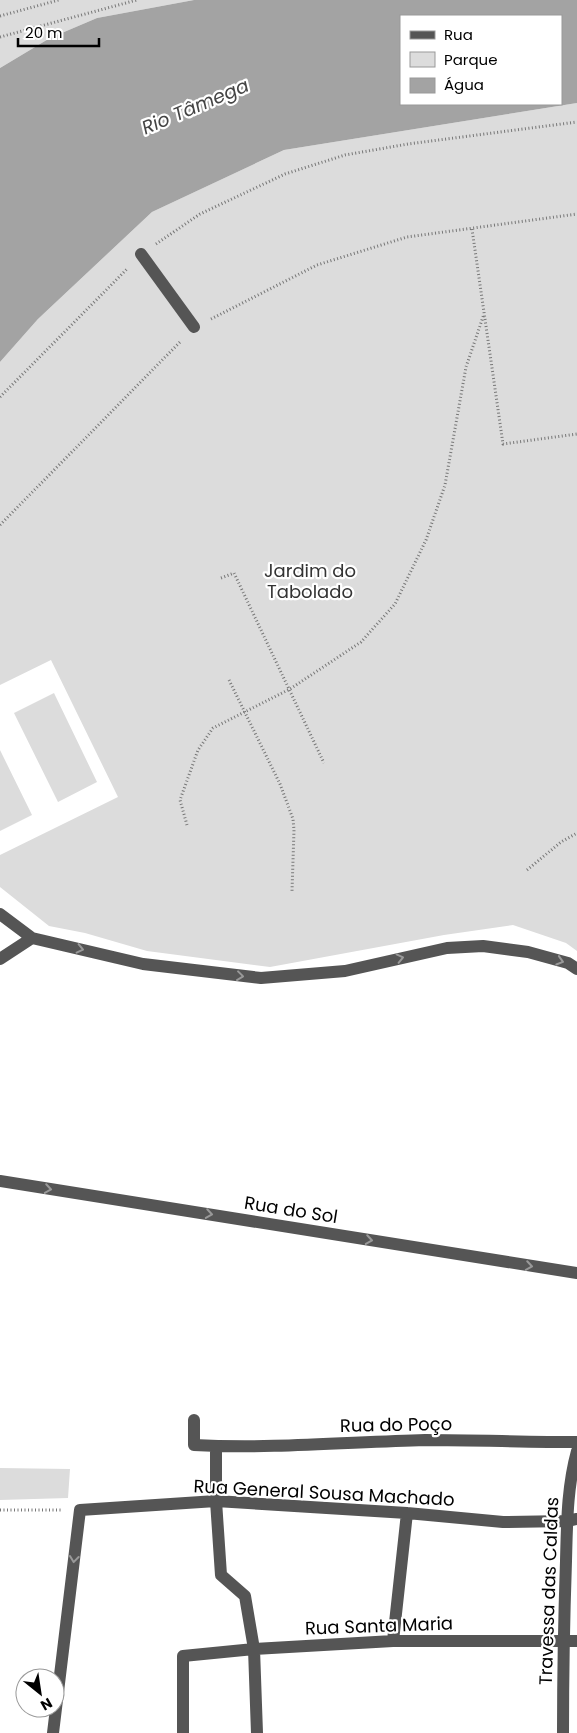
<svg xmlns="http://www.w3.org/2000/svg" width="577" height="1733" font-family="Poppins,sans-serif">
<style>
.green{fill:#dcdcdc}
.water{fill:#a3a3a3;fill-rule:evenodd}
.lines{fill:none;stroke-linecap:round;stroke-linejoin:round}
.path{stroke:#777;stroke-width:3;stroke-dasharray:1 2.5;stroke-linecap:butt}
.minor{stroke:#555;stroke-width:12}
.oneway{stroke:#999}
.labels{text-anchor:middle;stroke-width:4.5;stroke-linejoin:round;paint-order:stroke}
.park-label{font-size:18px;fill:#333;stroke:#fff}
.street-label{font-size:18px;fill:#000;stroke:#fff}
.water-label{font-size:19px;font-style:italic;fill:#444;stroke:#fff}
</style>
<rect width="100%" height="100%" fill="#fff"/>
<path class="green" d="M0,0H194L97,18L50,38L0,68Z
M577,103V951L566,943L513,925L444,935L270,967L147,951L85,933L49,926L0,887V855L118,797L51,660L0,685V362L38,319L152,212L284,150Z
M54,693L97,782L58,802L14,713Z
M0,750L32,815L0,831Z
M0,1468L70,1469L68,1498L0,1500Z"/>
<path class="water" d="M194,0H577V103L284,150L152,212L38,319L0,362V68L50,38L97,18ZM401,16H561V104H401Z"/>
<g class="lines">
<path class="path" d="M0,16L59,0
M0,37L137,0
M472,229L503,444L577,434
M156,244L200,214L285,174L345,155L408,144L577,122
M211,319L317,265L407,237L577,214
M0,397L127,269
M0,525L180,342
M221,578L234,573L324,763
M229,680L280,784L293,819L294,830L292,891
M187,825L180,800L198,750L213,728L290,689L361,642L395,604L426,540L445,485L466,367L484,314
M527,870L561,842L577,833
M0,1510H62"/>
<path class="minor" d="M141,254L194,327
M0,914L32,938L143,964L261,978L345,971L447,948L483,946L528,952L568,963L577,969
M0,959L32,938
M0,1181L577,1273
M194,1420V1445C271,1449 349,1442 425,1440C476,1440 527,1442 577,1442
M216,1446V1501L221,1575L245,1596L254,1649L257,1733
M393,1641L407,1513
M53,1733L80,1510L216,1501L407,1513L503,1522L567,1521L577,1519
M183,1733V1656L254,1649L393,1641H577
M563,1733C563,1676 564,1619 566,1561C567,1524 567,1487 577,1451"/>
</g>
<defs><path id="oneway-chevron" d="M-2-3.5L2.5 0L-2 3.5" fill="none" stroke-width="1.6" stroke-linecap="round" stroke-linejoin="round" transform="scale(1.25)"/></defs>
<g class="oneway">
<use href="#oneway-chevron" transform="translate(80 949) rotate(13)"/>
<use href="#oneway-chevron" transform="translate(400 958) rotate(-13)"/>
<use href="#oneway-chevron" transform="translate(560 961) rotate(17)"/>
<use href="#oneway-chevron" transform="translate(240 976) rotate(7)"/>
<use href="#oneway-chevron" transform="translate(48 1189) rotate(9)"/>
<use href="#oneway-chevron" transform="translate(209 1214) rotate(9)"/>
<use href="#oneway-chevron" transform="translate(369 1240) rotate(9)"/>
<use href="#oneway-chevron" transform="translate(529 1266) rotate(9)"/>
<use href="#oneway-chevron" transform="translate(74 1559) rotate(97)"/>
</g>
<g class="labels">
<g class="park-label">
<text x="310" y="577">Jardim do<tspan x="310" dy="21">Tabolado</tspan></text>
</g>
<g class="street-label">
<text transform="translate(291 1210) rotate(9)" y="6">Rua do Sol</text>
<text transform="translate(396 1425) rotate(-1)" y="6">Rua do Poço</text>
<text transform="translate(324 1493) rotate(3)" y="6">Rua General Sousa Machado</text>
<text transform="translate(549 1591) rotate(-88)" y="6">Travessa das Caldas</text>
<text transform="translate(379 1626) rotate(-2)" y="6">Rua Santa Maria</text>
</g>
<g class="water-label">
<text transform="translate(195 106) rotate(-23)" y="7">Rio Tâmega</text>
</g>
</g>
<rect x="400" y="15" width="162" height="90" fill="#ffffff" stroke="#999999"/>
<rect x="410" y="31" width="25" height="8" fill="#555555" stroke="#999999"/>
<text x="444" y="40" font-size="15" fill="#000000">Rua</text>
<rect x="410" y="52" width="25" height="15" fill="#dcdcdc" stroke="#999999"/>
<text x="444" y="65" font-size="15" fill="#000000">Parque</text>
<rect x="410" y="78" width="25" height="15" fill="#a3a3a3" stroke="#999999"/>
<text x="444" y="90" font-size="15" fill="#000000">Água</text>
<g transform="translate(40 1693) rotate(150)"><circle r="24" fill="#ffffff" stroke="#999999"/>
<path d="M0-4L9 19L0 12L-9 19Z" fill="#000000"/>
<text y="-8" font-size="14" font-weight="bold" text-anchor="middle" fill="#000000">N</text>
</g>
<path d="M18 38v8h81v-8" fill="none" stroke="#000000" stroke-width="2.5"/>
<text x="25" y="38" font-size="15" fill="#000000" stroke="#ffffff" stroke-width="4" paint-order="stroke">20 m</text>
</svg>
